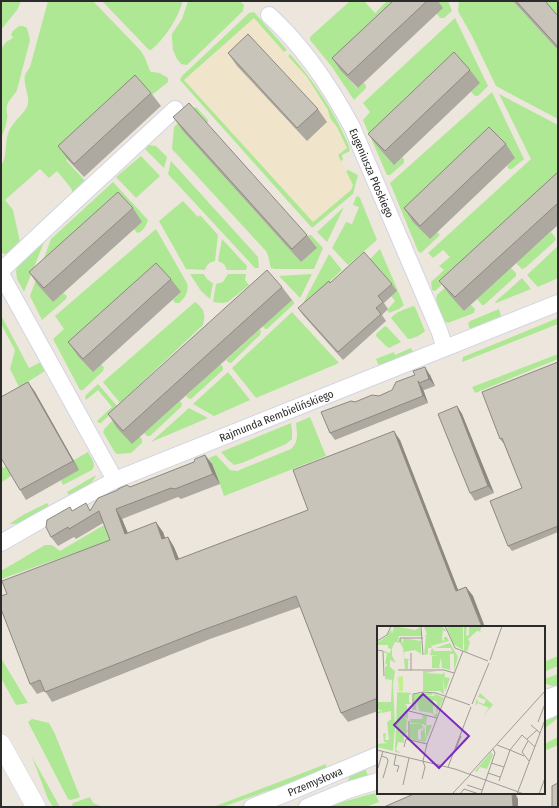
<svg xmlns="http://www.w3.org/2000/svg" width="559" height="808" font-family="'Fira Sans Condensed',sans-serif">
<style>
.education{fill:#f0e5ca}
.green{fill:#aee894}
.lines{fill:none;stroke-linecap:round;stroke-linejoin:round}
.minor-casing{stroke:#d1d4e4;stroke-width:18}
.tertiary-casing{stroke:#d1d4e4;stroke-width:20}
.minor{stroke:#fff;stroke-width:16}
.tertiary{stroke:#fff;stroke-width:19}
.wall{fill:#ada9a0}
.shaded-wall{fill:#8d8982}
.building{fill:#c9c4ba;stroke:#8d8982}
.labels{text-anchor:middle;stroke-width:3.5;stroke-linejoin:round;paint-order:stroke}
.street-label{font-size:11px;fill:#2b2b2b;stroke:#fff}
.inset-road{fill:none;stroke:#9f9b95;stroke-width:1}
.view{fill:#7b2cbf;fill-opacity:0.15;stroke:#7b2cbf;stroke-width:2}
.inset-edge{fill:none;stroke:#2b2b2b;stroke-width:2}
</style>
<rect width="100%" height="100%" fill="#ede6dc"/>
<path class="education" d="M254,18L307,77L328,110L330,118L337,127L347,148L339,155L353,185L351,190L313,222L184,80Z"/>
<path class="green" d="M1,1H21L17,10L1,30Z
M48,1H93L141,51C146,58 147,65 151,72C158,72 162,74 168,78V82L152,95L144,87L66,160L87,183L74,196L71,188L57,171L49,178L40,169L5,200L13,210L20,242L18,248L12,252L6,254L1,253V166C8,156 4,142 9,131C13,121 27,112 28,103C29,93 23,85 25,75C26,73 28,70 30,67Z
M102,1H183C176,21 167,36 151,50H149Z
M188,1H240L244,5L243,11L187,65L181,64L177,59L173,50L172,39V34L182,19Z
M350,1H364L375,13L387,1H417L342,71L357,88L364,83L366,85V88L354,100L332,67L310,40V37Z
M436,1H448L452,11L444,18H440L437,14Z
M459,1H513L558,50V119L496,86L472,36L458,11Z
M542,1H558V12L555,15Z
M254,12L287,50L284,52L254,18L184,80L313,222L351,190L353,185L346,171L348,170L358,175L353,194L312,228L180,80L182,76L249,13Z
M455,18L488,86L478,96H475L471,92L479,83L378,147L394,164L402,157L404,159V163L390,175H387L363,120L370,112L363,103Z
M19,26H23L27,28L30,40L17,90C14,96 8,100 7,106C6,111 8,115 7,119C6,126 4,132 1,138V49L6,42L13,38L11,34L13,31Z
M290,54C310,77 329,103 342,131C345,137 349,144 350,151L342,155L343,160L341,161L338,155L347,148L337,127L330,118L328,110L307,77L288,56Z
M492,92L524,159L512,169H509L507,166L515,157L437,232L440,235L421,253L418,251L390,183Z
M499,94L558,125V179L435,291L432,290L431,282L444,270L439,266L450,257L443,250L433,258L428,253L531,159Z
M196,107L208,120V122L205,124L307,237L309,235H311L323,248L314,269H275L271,268C269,262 269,256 266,251L172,149L174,127L194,108Z
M149,145L156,146L167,157L164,168L145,149Z
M141,156L160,176L136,198L116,177Z
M171,161L258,257L259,268H255L168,174Z
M113,182L148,220C146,226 143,232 137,233L134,229L142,222L63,293L67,296L66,299L42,320L30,296L51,239Z
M358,196L360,198L377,240L348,265L332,248L346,222L352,224L359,207L353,205L356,197Z
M183,201L198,217L200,215L218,235L215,261C210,262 207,264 205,270L186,269L159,221Z
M344,207L327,242L317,232Z
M156,229L187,283C189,292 185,298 179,303H175L173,300L181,292L101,364L104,368L103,371L83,390H80L53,339L64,329L55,316Z
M551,232L555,237L556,240L525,268L522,269L516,263Z
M46,237L24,292L17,279L16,271L19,261Z
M222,239L247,266L246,270H227L224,264L218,261Z
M558,246V278L538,287L527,275Z
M380,249L404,305L399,309L389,313L387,310L395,301L391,296L369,260Z
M329,254L342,270L300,309Z
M470,265L464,311L471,305L475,309L474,313L448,323L444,321L436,299L437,295Z
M511,268L516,273V276L484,305H482L477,299Z
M190,274H204C206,278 208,281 213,283L210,299L201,291Z
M228,274H246L245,280L249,285L228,302L222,303L213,302L216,284L223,282Z
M312,274L300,298L279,276Z
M272,277L294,302V304L267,329H265L262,326Z
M522,278L531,289L496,303L495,302Z
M195,302C204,309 206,313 203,325L120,403L103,382Z
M413,306L415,307L425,331C421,335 413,339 408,339L391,318C395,312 406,309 413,306Z
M499,309L501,316L470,329L468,324L470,321Z
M292,312L339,363L256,398L232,368Z
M1,315L29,368L41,362L45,371L26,383L27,388L20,389L10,369L15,350L1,324Z
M558,318V324L462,362L463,357Z
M385,326L387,327L401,342L389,348L386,346L376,336V334Z
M260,329L261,331L260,335L231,363L228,362L226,360Z
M411,348L413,352L379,366L376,359L394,352L395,355Z
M558,354V359L475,393L472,387Z
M220,364L223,367V370L191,399L188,398L186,396Z
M228,372L250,400L214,416L193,404Z
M98,384L118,407L101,423H99L97,421L112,407L98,390L86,400L85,397L86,395Z
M140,394V437L142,439V443L131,453L117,454L114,451L103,432L105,428Z
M180,401L182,404L181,407L150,436H147L144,433Z
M189,408L208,418L151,442Z
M310,417L326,456L224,496L220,484L209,458L216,455L230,470L237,471L291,449C299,442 297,433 296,423Z
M291,423L292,431V439L286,444L242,463L234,465L228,460L221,452Z
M88,452C91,458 97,464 92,470L63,485L61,481L74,460Z
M1,464L3,468L7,466L12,475L2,482Z
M96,475C93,485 78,490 69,495L67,492Z
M47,503L49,506L19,523L14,524H9L23,515Z
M104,525L111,540L1,579V571L45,545H52L60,551Z
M558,656V666L544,672V662Z
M1,658L28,703L16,705L1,678Z
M558,674V686C553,687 548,685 544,682V679Z
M558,713V718L544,729V719Z
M32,719L49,723L55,734L80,797L71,800L68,799L28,722Z
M558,737V745L544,751V744Z
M32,757L60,807H53L48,799Z
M326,764V769L296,785L267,791L223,807H213Z
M364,766L369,778L346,786L350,775Z
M375,793L379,802L366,807H324Z
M90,797L93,803L103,807H73L72,805L73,803Z"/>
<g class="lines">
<g class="minor-casing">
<g id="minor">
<path id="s1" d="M269,15C303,46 330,86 352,127L439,330L445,348"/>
<path d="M1,271C58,216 117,163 175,109"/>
<path d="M1,274L115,480"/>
<path id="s2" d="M1,543L41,520L115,480L558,303"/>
<path d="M544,699L558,694"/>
<path d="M544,712L558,706"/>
<path id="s3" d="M252,807L290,792L378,755"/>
<path d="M307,807L348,790L378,781"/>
</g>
</g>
<g class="tertiary-casing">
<path id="tertiary" d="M1,744L36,807"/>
</g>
<use href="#minor" class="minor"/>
<use href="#tertiary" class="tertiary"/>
</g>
<path class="wall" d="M393,1H438L443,8L358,88L341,71L332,58Z
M513,1H545L558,16V50Z
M228,53L318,109L327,122L307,141L237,66Z
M470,70L480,83L394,165L378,147L368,134Z
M151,93L161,106L84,177L68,160L58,146Z
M173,117L307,235L317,248L301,262L183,131Z
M506,144L515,158L430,239L413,222L404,208Z
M558,172V225L464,311L449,294L439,281Z
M133,208L142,222L53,302L38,285L29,272Z
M171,279L181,292L93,372L78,356L68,342Z
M330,283L392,284L397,291L384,303L388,309L382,315L386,321L343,360L303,315L298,308Z
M282,287L292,300L132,444L117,428L108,414Z
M558,362V532L512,551L508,546L522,488L504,444L500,439Z
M430,375L435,386L424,390L423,389L428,403L335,440L330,433L355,402L379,396Z
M28,382L35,392L79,470L26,500L20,490Z
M457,406L462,414L494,493L475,501L470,493Z
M400,440L458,590L466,587L473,596L378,627V711L348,722L341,713L300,607L210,639L52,702L45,691L37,694L30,684L7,594L110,540L103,523L76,539L74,537L58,546L51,537L72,511L90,510L130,487L194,462L205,455L212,464L220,484L181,499L178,497L122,519L128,533L163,532L165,538L168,537L174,547L179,559L308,510Z"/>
<path class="shaded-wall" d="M425,367L430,375L435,386L429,379Z
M418,381L423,389L428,403L423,396Z
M28,382L35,392L79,470L73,461Z
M457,406L462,414L494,493L488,486Z
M394,431L400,440L462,600L456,591Z
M205,455L212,464L220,484L213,474Z
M116,509L122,519L132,544L125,534Z
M156,522L163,532L169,549L162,539Z
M168,537L174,547L183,569L176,560Z
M466,587L473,596L485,627H482Z
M512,793H515L518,799V807H513Z"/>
<path class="building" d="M393,1H427L348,75L332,58Z
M516,1H545L558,16V47Z
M248,34L318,109L297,128L228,53Z
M454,52L470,70L385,151L368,134Z
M135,75L151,93L74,164L58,146Z
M189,103L307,235L292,249L173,117Z
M489,127L506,144L420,226L404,208Z
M558,172V203L455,297L439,281Z
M118,192L133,208L44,288L29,272Z
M364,252L392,284L378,296L383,302L376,308L381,314L338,352L298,308L329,281L330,283Z
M156,263L171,279L83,359L68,342Z
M267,270L282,287L123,431L108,414Z
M558,362V526L508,546L490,501L522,488L502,438L500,439L482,392Z
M425,367L429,379L419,383L418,381L423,396L330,433L321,412L351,401L355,402L372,395L379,396L392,390L396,382L415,375L413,371Z
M28,382L73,461L20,490L1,458V397Z
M457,406L488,486L470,493L438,414Z
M394,431L456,591L466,587L482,627H378V698L341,713L296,596L203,630L45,692L40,680L30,684L1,609V596L7,594L2,581L110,540L99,511L69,529L68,527L51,537L46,527L47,520L70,507L72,511L86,503L90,511L98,498L118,490V489L127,485L130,487L194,462L195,459L205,455L213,474L175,489L171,488L116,509L125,534L156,522L162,539L168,537L176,560L308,510L293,470Z
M558,783V807H552V786Z
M416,793H512L513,807H384Z"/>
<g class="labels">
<g class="street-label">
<text dy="4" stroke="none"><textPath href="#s1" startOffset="190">Eugeniusza Płoskiego</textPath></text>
<text dy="4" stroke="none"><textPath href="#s2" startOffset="304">Rajmunda Rembielińskiego</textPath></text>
<text dy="4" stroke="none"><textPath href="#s3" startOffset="68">Przemysłowa</textPath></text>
</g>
</g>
<g transform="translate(377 626)">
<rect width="168" height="168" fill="#ede6dc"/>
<path d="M17,0L38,4L43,1L45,10H22L21,15L25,13V18L27,12L44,15V28L38,24L27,26V32L34,34H31V43H28L26,22L23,17L18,16L15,22V30L19,37L13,34V41L18,45L16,58L18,101L16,125L0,121V118L11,117L7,116L6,108L9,107L8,114H12L10,96L13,95L11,94H14V85L5,87V83L4,87H0L4,84L0,83V76H14L15,54L8,53V41L11,39L8,38L10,27H7V25L13,27L14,23L11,22V19H1L0,23V17L10,10L14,3L15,8ZM47,0H64L69,4L68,6L66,4L65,13L67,16V11H70L72,15L54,20L57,25H75L74,22H58L73,17L81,31L77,45V28H73V44L65,42L64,32L62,41L64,42H55V30H62L53,29L55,22H51V28L47,29L49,10L47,9H50ZM75,0H86V24L76,18L70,2ZM87,0H90L89,10L92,9V0H105L103,5L106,6L100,5L91,13L93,16L90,26L87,25ZM21,44L20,66L35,67L32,69V76L35,78H29L28,80L30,79V86L31,85L37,86H31V93H45L46,89L50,90L49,99H55L48,116L33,113V98H45L46,102L41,104V113L44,114V104L46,105L47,100L49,115V99H47V98L34,97L33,93H31L27,91L30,94L29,104H31L28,109L31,111L29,112L27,109V117L21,116L19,124L24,127L18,126ZM46,45H60L48,47L66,48L67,45L68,51L73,52L68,66L66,51L67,69L63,65H46ZM54,67L56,69L39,70H57L58,68L67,72L59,88L60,76L56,74V86L57,89L61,87L60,90L58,91L55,87L42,85L40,74L39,83L41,84H35L37,68ZM103,67L116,79L106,90L112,82L101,77L98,80L100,72L101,76L107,78L109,74L101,71ZM114,126L116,129L110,143L103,141L100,146L98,145Z" fill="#aee894"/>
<path d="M26,50V65H22L21,51Z" fill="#c3f08f"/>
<path class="inset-road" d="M21,0H44M44,0L46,29M68,0L78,22L111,35M0,15L10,9L14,0M23,15V12H46M0,24L6,25L7,50M34,27V44M113,34L125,0M21,44H67L77,47M36,78V68L46,66L59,67L93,79M95,78L112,37M32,85L60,92M161,96L168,78M154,99L163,107M32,113V95M150,113L160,104M151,115L145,126L152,135M120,119L133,124L145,109L158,121M27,121L29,113L50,118M79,122L84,110M0,124L78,143L147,168M19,129L17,139L22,140L20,146M5,130L10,132L11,135L6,152M46,135L50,118L86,25M114,137L127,141M71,141L94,81M1,142L6,125M111,147L123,151M93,148L168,65M45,153L48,141L46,135M122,155L133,124L147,130M26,159L32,132M90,159L105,164M75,168L94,148M83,168L87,163L102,168M104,168L118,127L116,123M140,168L168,94M162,168L168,152"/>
<path class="view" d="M46,68L92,110L62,142L17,99Z"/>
<rect width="168" height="168" class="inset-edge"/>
</g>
<rect width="559" height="808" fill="none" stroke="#2b2b2b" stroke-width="4"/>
</svg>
